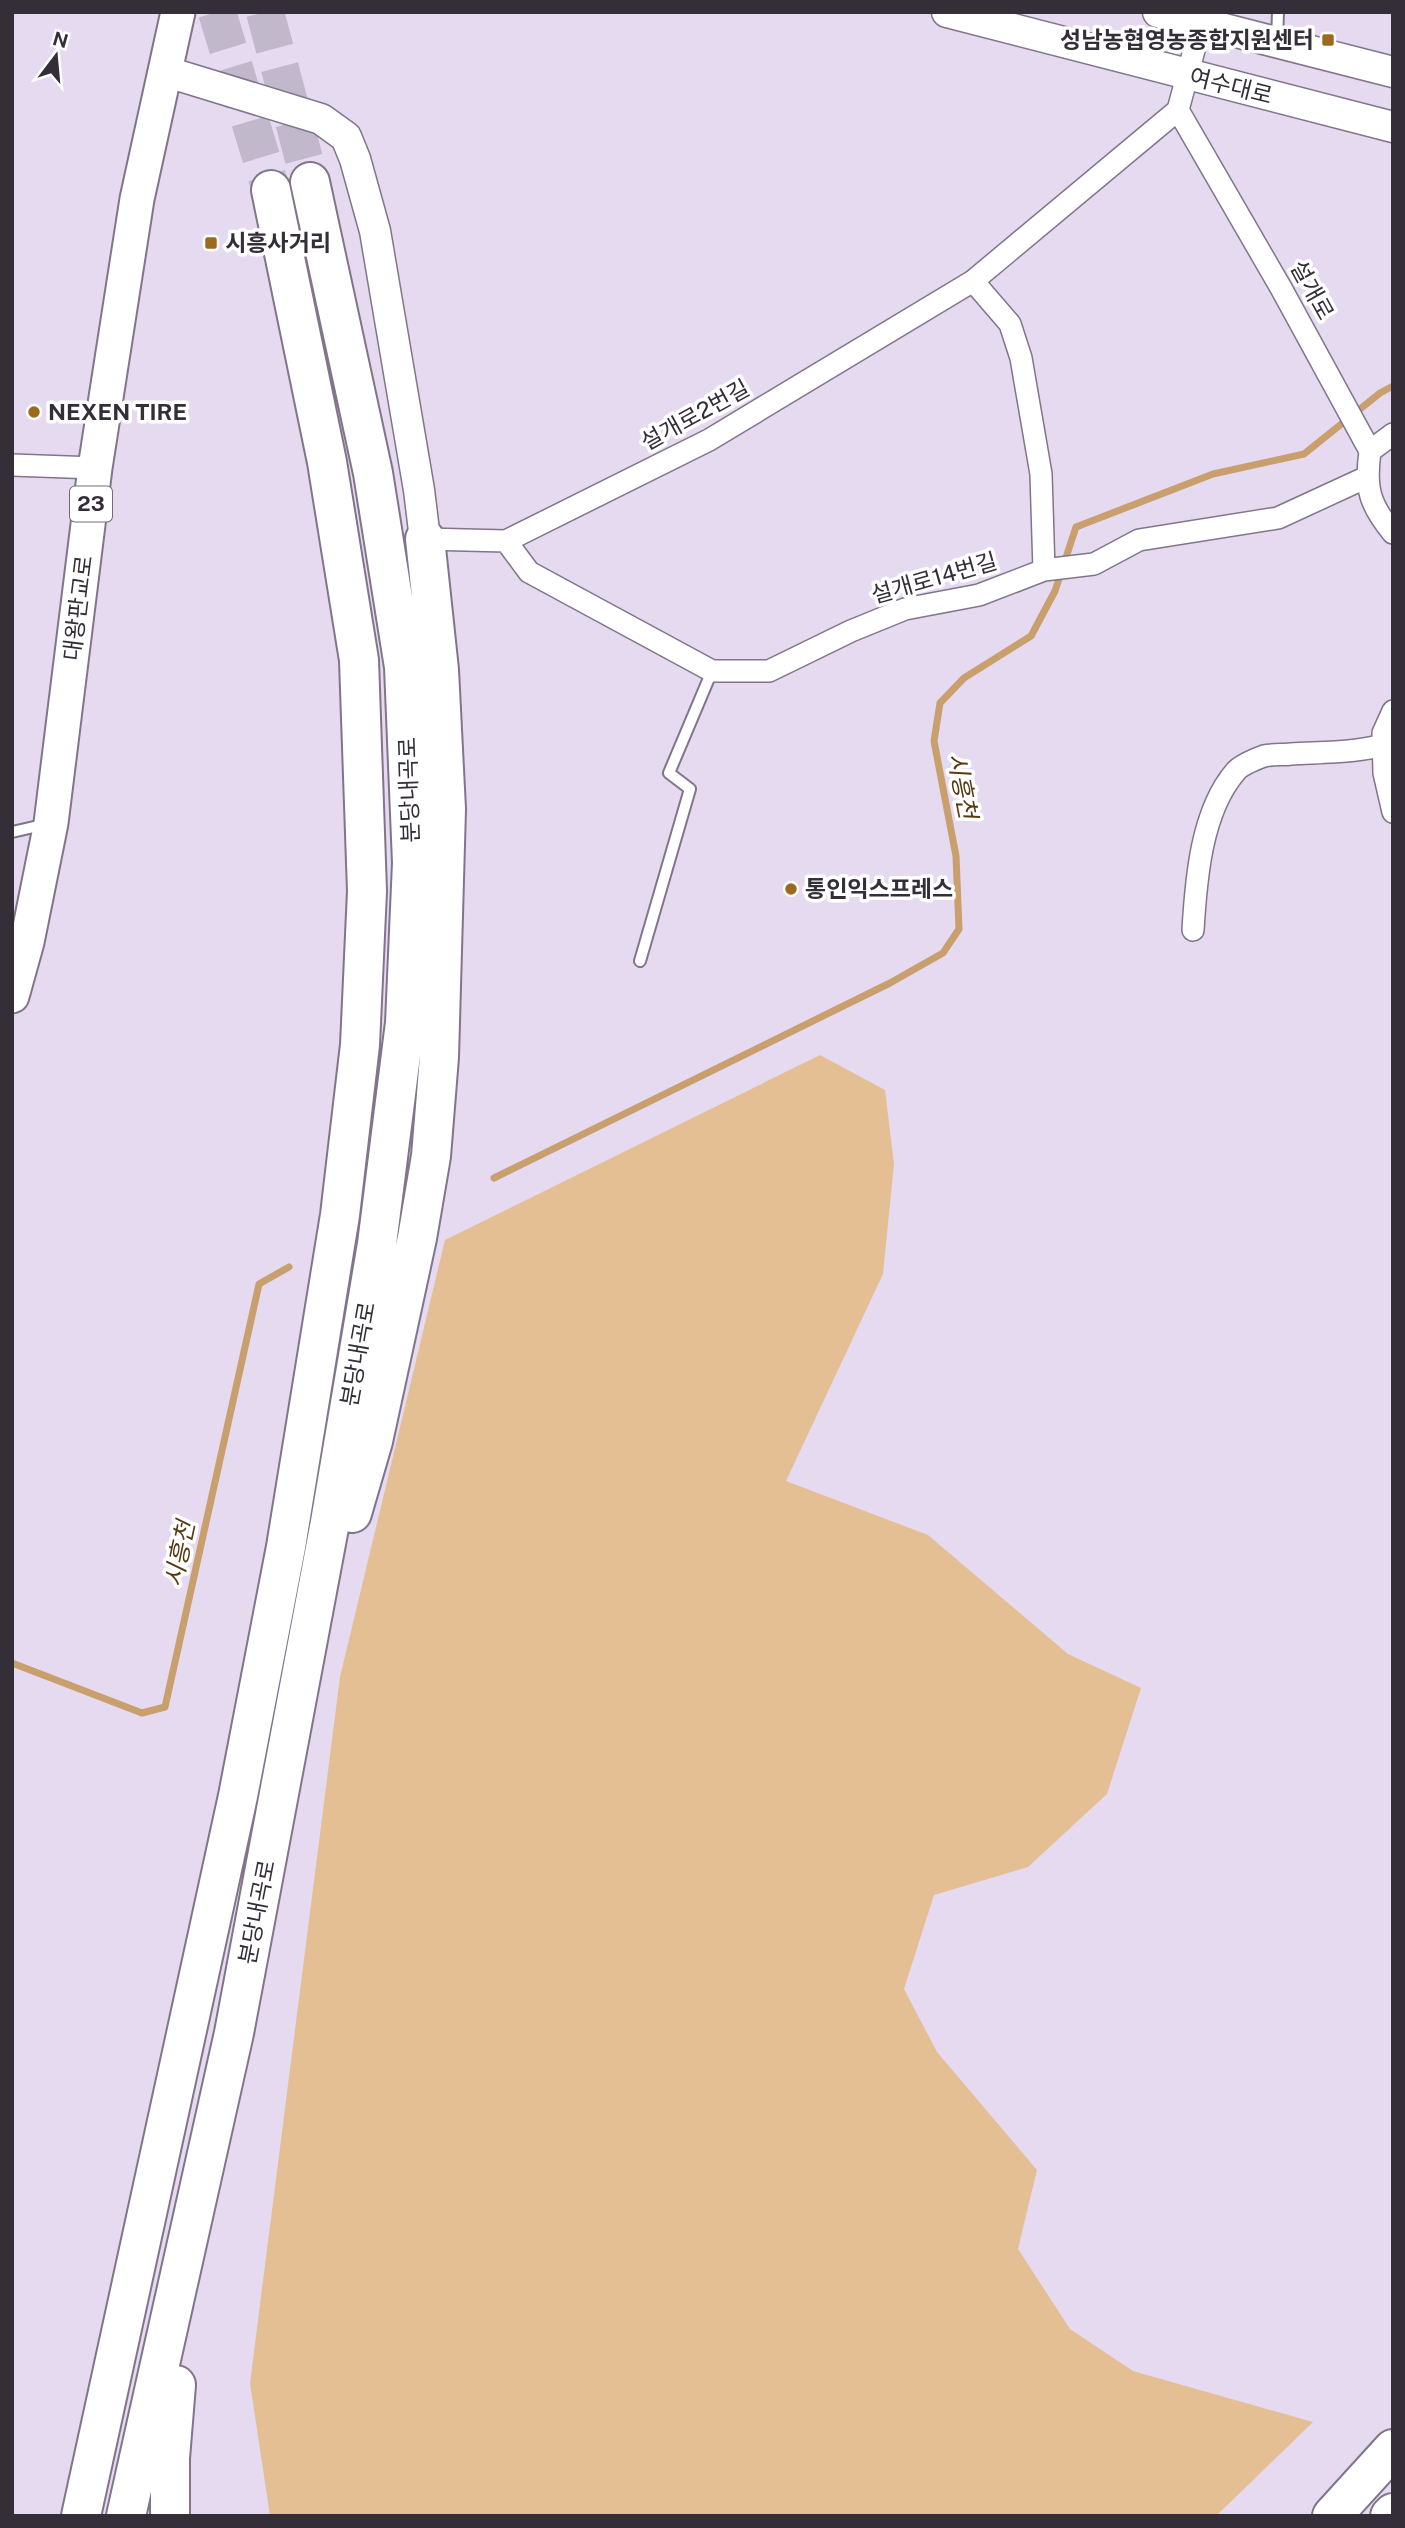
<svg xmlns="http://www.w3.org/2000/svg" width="1405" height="2528" font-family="'Public Sans','Noto Sans KR',sans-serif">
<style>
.green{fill:#e4bf93}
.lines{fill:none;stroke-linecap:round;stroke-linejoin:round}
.stream{stroke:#c89f6d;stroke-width:7}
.highway-tunnel{stroke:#c2b8cc;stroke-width:38;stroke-dasharray:38 19;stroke-linecap:butt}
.lane-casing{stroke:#80758a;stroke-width:14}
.street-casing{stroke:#80758a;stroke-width:24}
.secondary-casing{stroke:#80758a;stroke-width:33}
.primary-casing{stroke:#80758a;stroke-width:37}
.highway-casing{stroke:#80758a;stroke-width:42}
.lane{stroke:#fff;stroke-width:10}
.street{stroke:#fff;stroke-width:21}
.secondary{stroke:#fff;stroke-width:30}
.primary{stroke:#fff;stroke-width:33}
.highway{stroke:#fff;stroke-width:38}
.poi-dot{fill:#9c6a1f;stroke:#fff;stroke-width:2.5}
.labels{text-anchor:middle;stroke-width:7;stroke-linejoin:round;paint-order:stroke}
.shield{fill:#fff;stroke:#706d73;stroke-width:2}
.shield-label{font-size:21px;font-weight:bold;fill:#332e37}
.poi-label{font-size:23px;font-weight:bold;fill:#332e37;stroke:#fff;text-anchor:start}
.street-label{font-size:23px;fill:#332e37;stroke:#fff}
.water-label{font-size:24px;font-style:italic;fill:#553910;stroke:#fff}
</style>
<rect width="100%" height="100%" fill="#e6daf1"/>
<path class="green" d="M820,1055L885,1090L894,1164L883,1274L786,1481L928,1535L1068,1654L1141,1688L1107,1794L1028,1867L934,1895L904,1989L937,2052L1037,2170L1018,2249L1070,2329L1133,2371L1313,2422L1216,2516H270L250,2383L340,1677L445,1240Z"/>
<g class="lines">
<path class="stream" d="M494,1178L890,983L943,953L959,929L956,856L934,741L940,703L964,678L1031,636L1055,591L1076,527L1213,474L1304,454L1380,393L1393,386
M12,1663L142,1713L165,1707L259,1284L289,1267"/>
<path class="highway-tunnel" d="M217,12L271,190
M265,12L310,182"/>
<g class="lane-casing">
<path id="lane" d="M1277,40L1278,12
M12,832L47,824
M640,961L690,789L669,773L712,671"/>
</g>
<g class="street-casing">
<path id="street" d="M1201,24L1178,110L1281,288L1370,451C1365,488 1369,504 1393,533
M973,281L1010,324L1021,358L1041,474L1044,570
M1370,451L1393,434
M12,465L95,468
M425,539L506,541L709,440L973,281L1178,110
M506,541L529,572L712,671H769L851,631L905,609L979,595L1044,570L1094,564L1139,540L1278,518L1367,477
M1393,711L1383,733L1384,773L1393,812
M1193,930C1196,880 1201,811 1236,771C1241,765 1256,759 1264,756C1272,754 1283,755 1291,754C1323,752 1362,753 1393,742"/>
</g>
<g class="secondary-casing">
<path id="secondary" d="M947,12L1393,127
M1158,12L1393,72
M164,71L321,119L346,137L355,159L375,231L419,490L425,539"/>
</g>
<g class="primary-casing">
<path id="primary" d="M12,996L27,942L51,823L95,468L137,199L178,12"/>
</g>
<g class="highway-casing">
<path id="highway" d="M352,1513L373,1441L417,1238L431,1156L439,1057L446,809L439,670L425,539
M81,2516L238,1796L286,1547L340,1215L360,1045L367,891L359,660L327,462L271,190
M126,2516L234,2033L330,1522L377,1244L405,1023L412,863L404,667L373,473L310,182
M170,2516V2458L176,2385
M1332,2516L1393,2449
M1390,2516L1393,2513"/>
</g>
<use href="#lane" class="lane"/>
<use href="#street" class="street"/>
<use href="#secondary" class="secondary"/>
<use href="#primary" class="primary"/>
<use href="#highway" class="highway"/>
</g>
<g class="poi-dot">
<rect x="1321" y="33" width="14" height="14" rx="3.5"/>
<rect x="204" y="236" width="14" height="14" rx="3.5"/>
<circle cx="34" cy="412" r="7"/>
<circle cx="791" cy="889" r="7"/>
</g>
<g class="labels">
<rect class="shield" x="70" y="486.5" width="42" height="35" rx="5"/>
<g class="shield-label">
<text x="91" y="511">23</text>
</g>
<g class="poi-label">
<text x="1314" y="48" text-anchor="end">성남농협영농종합지원센터</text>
<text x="225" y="251">시흥사거리</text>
<text x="48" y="420">NEXEN TIRE</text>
<text x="805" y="897">통인익스프레스</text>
</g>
<g class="street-label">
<text transform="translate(1231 86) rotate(14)" y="8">여수대로</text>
<text transform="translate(1312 290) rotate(61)" y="8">설개로</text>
<text transform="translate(695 415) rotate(-29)" y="8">설개로2번길</text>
<text transform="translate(934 578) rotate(-16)" y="8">설개로14번길</text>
<text transform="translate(78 608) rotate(-83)" y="8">대왕판교로</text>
<text transform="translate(409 790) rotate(-92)" y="8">분당내곡로</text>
<text transform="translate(358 1354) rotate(-80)" y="8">분당내곡로</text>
<text transform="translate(257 1912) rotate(-79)" y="8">분당내곡로</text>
</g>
<g class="water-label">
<text transform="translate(962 786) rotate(79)" y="8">시흥천</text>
<text transform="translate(180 1554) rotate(-78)" y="8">시흥천</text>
</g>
</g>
<rect width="1405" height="2528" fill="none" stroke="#332e37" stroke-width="28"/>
<g transform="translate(56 56) rotate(16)" stroke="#ffffff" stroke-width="5" paint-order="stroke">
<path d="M0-5L12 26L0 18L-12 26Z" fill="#332e37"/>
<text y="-10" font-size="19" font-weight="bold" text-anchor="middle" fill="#332e37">N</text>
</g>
</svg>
